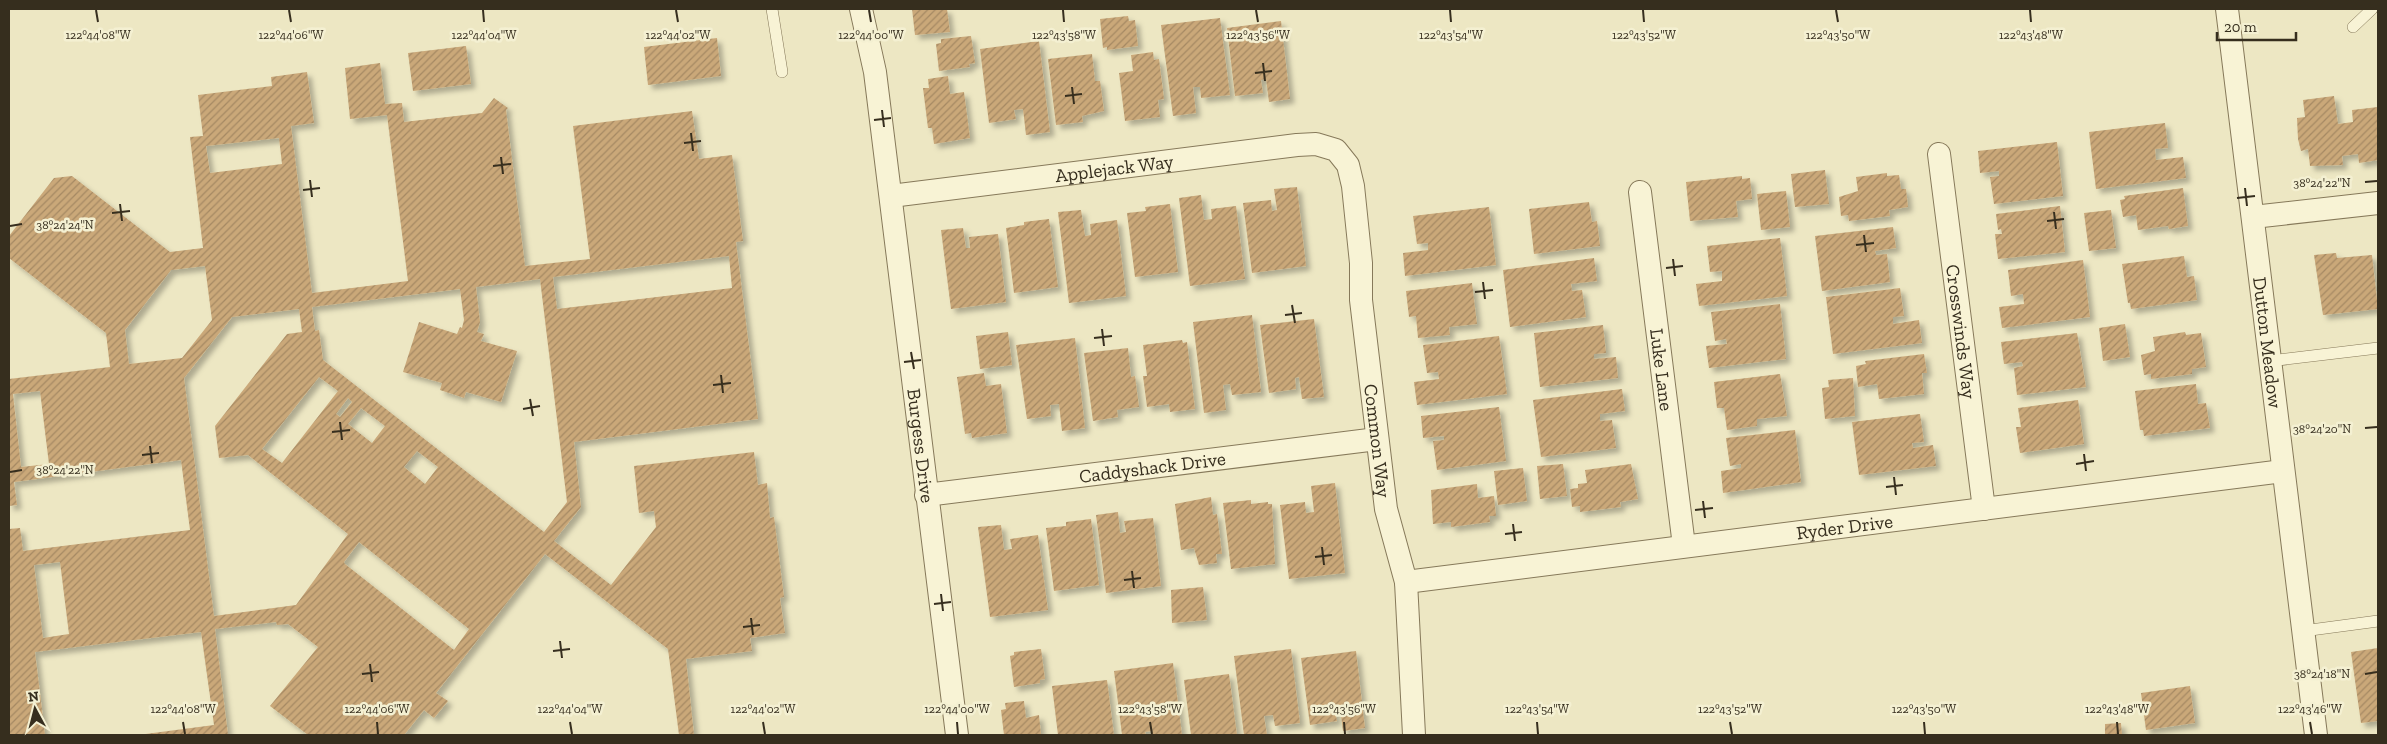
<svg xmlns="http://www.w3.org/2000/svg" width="2387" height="744" font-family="'Zilla Slab',serif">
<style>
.building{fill:url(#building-hatch);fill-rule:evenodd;filter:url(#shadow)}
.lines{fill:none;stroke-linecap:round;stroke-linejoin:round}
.lane-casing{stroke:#86795a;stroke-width:12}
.street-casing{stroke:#86795a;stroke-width:24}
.lane{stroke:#f8f3d5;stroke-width:11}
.street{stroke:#f8f3d5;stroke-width:22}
.ticks{fill:none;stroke:#362e1e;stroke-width:2}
.labels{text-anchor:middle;stroke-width:5;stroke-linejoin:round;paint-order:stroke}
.street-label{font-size:19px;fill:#362e1e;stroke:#f4f0d2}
.ticks-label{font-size:12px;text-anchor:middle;fill:#362e1e;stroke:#f4f0d2;stroke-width:5;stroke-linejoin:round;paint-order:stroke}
</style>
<defs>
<pattern id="building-hatch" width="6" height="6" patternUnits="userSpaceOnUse" patternTransform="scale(1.25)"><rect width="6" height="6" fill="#caa879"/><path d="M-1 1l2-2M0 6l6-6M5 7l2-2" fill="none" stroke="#a58963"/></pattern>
<filter id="shadow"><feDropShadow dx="4.5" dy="4.5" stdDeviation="2.5" flood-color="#0004"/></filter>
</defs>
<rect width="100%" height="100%" fill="#ede7c3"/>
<path class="building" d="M912,9H947L950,32L915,35Z
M1128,16L1129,21L1135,20L1138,46L1107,50V47L1103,48L1100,19Z
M1220,18L1230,95L1201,98L1200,87H1193L1196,113L1173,116L1161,25Z
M1281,21L1290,99L1269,102L1266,79L1261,80L1263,93L1235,96L1227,28Z
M971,36L975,63L969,64L970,67L939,71L936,44L941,43V39Z
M717,38L721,76L648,85L644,47Z
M1039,41L1050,132L1026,135L1023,109L1014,110L1016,119L989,123L980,49Z
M466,46L471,84L413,91L408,53Z
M1153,52L1154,60L1159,59L1164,99L1158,100L1160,117L1125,121L1119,73L1133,71L1131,55Z
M1092,54L1095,81H1100L1104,111L1082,116L1083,122L1056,125L1048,59Z
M380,63L385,104L402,103L404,122L482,113L494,98L508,108L506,110L525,266L590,259L573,126L692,111L699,159L732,155L743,241L736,242L758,419L574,442L581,507L554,541L611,585L656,527L654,511L639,513L634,466L754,452L758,485L767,483L770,518L774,517L784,597L780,598L785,633L750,638L752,651L686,659L694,735H679L668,649L545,554L436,693L448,701L434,718L424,710L404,735H308L270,706L318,647L288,624L277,625L276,622L215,629L228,735H138L214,725L201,632L35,652L45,735H9V529L20,528L23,551L190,530L181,460L14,482L17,505L9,506V379L110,367L106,333L9,258V236L54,178L72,176L170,252L203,248L190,137L203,136L198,95L272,86L271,77L307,72L314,123L291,126L312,293L408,281L387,115L350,119L345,68ZM279,138L282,164L210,173L206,146ZM729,256L732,288L557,309L553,277ZM205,266L212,320L182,358L129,364L125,330L171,270ZM540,279L567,502L544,532L323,360L319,330L315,331L312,307L460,289L464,320L462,328L460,327L457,334L419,322L403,372L442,383L440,390L464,398L466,392L501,402L517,351L481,341L484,334L477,332L480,322L476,287ZM299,309L302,332L287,334L215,426L219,458L248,455L348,534L296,605L214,616L184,378L232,317ZM319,377L338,391L282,463L262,449ZM40,391L49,464L21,467L13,394ZM348,398L352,402L340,417L336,414ZM361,408L385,426L372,443L348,424ZM417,451L438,467L425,484L404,467ZM359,542L469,629L454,650L345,564L344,562ZM60,562L69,634L43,638L34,565Z
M948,76L950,94L964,92L970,138L934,144L932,128H928L923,88H929L928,79Z
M2334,96L2338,124L2353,122L2352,110L2378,107V160L2359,163L2358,154L2342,156L2343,165L2310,166L2308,149L2301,151L2298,139L2297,118L2305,117L2303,100Z
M2165,123L2168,148L2155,149L2156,160L2183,157L2186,178L2096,189L2089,132Z
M2057,142L2063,196L1994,204L1990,177L1999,176V171L1980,173L1978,151Z
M1825,170L1829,204L1795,207L1791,174Z
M1887,173V176L1899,175L1901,189H1906L1908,207L1889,210L1890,216L1849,221L1848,215L1841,216L1839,197L1858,191L1856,177Z
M1742,176V179L1750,178L1752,199L1736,201L1738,217L1690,221L1686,182Z
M1297,187L1306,266L1252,273L1243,203L1271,200L1272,211L1277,210L1274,189Z
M2183,188L2188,226L2169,229L2168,226L2138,230L2136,215L2123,217L2120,200L2125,199L2124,196Z
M1786,191L1790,227L1761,230L1757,194Z
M1201,195L1204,220L1212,219L1211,209L1236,206L1245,279L1190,286L1179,198Z
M1589,202L1592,222L1597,221L1600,246L1534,254L1529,209Z
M1170,204L1178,272L1135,277L1127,213L1146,211L1145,207Z
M2060,206L2065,252L1998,259L1995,234H2002L2001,229L1998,230L1996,214Z
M1489,207L1496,265L1405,276L1403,253L1428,250V243L1417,244L1413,216Z
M1081,210L1085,236L1091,235L1090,224L1117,220L1126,296L1069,303L1058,212Z
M2111,210L2116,248L2089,251L2084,213Z
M1049,219L1058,287L1014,293L1006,228L1024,225V222Z
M1893,227L1896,248L1875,251L1876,255L1887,254L1890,282L1822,291L1815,236Z
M963,228L966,248H970L969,237L998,234L1006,302L951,309L941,230Z
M1780,238L1787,296L1699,306L1696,284L1722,281V271L1710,272L1707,246Z
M2336,253L2337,258L2372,255L2378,309L2323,315L2314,255Z
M2184,256L2187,277L2194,276L2197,300L2131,309L2130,303H2128L2122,264Z
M1594,258L1597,281L1571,284L1572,291L1582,290L1586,317L1510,327L1503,270Z
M2083,260L2090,317L2002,328L1999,307L2024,304L2023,294L2011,296L2008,270Z
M1472,283L1477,324L1449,327L1450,335L1418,338L1416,316L1409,317L1406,291Z
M1900,288L1904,316L1893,317V324L1919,320L1922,343L1833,354L1826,297Z
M1780,304L1786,359L1709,368L1706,346L1727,344L1726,339L1715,341L1711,312Z
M1252,315L1261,392L1232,395L1230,384L1223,385L1226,410L1204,413L1193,322Z
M1314,319L1324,397L1302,399L1299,377L1295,378L1296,389L1269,393L1260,325Z
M2125,324L2130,357L2103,361L2099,328Z
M1603,325L1606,353L1594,354V359L1616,357L1618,378L1540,387L1534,333Z
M1008,332L1012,365L980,369L976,336Z
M2185,332L2186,335L2201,333L2206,367L2192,369V374L2151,379V374L2144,375L2141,355L2155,351L2153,337Z
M2077,333L2086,387L2017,395L2014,368L2023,366L2022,362L2004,364L2001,342Z
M1499,336L1507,394L1417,405L1414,382L1439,379L1438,372L1427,373L1423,345Z
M1075,338L1085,428L1062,431L1059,404L1050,405L1051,416L1027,419L1016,345Z
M1182,340L1183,343L1187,342L1195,409L1170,412L1169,404L1147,407L1143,376H1147L1143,345Z
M1128,348L1131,377L1135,376L1139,407L1117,410L1118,417L1093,421L1084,353Z
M1924,354L1927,373H1922L1924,394L1879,399L1877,384L1858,387L1856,366L1866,364L1865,361Z
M984,373L986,386L1001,384L1007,433L972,438L971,433L965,434L957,377Z
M1780,374L1787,416L1757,419V426L1727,430L1724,408H1717L1714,382Z
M1853,378L1855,416L1825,419L1822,388L1829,387L1828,380Z
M2196,384L2198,404L2206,403L2210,428L2144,436L2143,430H2140L2135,391Z
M1622,389L1625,411L1600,414V421L1612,420L1616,448L1541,457L1533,400Z
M2078,400L2084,444L2020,453L2016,427H2021L2018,408Z
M1499,407L1506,461L1437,470L1433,441L1444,440V436L1423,438L1421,416Z
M1920,414L1924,442L1912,443L1913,448L1933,445L1936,466L1859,475L1852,422Z
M1795,430L1801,482L1723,493L1721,471L1741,468V464L1730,466L1726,438Z
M1563,464L1567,496L1540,499L1537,466Z
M1631,464L1638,499L1620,502L1621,507L1580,512V506L1572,507L1570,489L1578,488V484L1587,483L1585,470Z
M1523,468L1527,501L1498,505L1494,471Z
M1335,483L1345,573L1289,579L1280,505L1305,502L1306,513L1314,512L1311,486Z
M1477,484L1478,498L1494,496L1496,516H1489L1490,522L1451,527V522L1433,524L1431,490Z
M1211,497L1213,515L1217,514L1222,554H1216L1217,563L1199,565L1194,548L1181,550L1175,504Z
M1251,500V504L1268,502V504H1272L1275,564L1231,569L1223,503Z
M1118,512L1120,533L1126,532L1124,521L1153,518L1161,586L1106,593L1096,515Z
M1091,519L1099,585L1054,591L1046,528L1066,526V522Z
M1001,525L1004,550L1012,549L1010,539L1038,535L1048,610L990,617L978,527Z
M1203,587L1207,620L1172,623L1171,590Z
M2378,648V721L2361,723L2351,652Z
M1041,649L1045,679L1040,680V683L1014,687L1010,656L1014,655V652Z
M1291,649L1300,723L1275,726L1273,715L1264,716L1267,735H1244L1234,656Z
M1356,651L1365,728L1343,731L1340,709L1335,710L1337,721L1310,725L1301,658Z
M1173,663L1182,735H1152L1151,731L1145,732L1146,735H1122L1114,671Z
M1229,674L1237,735H1191L1184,680Z
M1107,680L1114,735H1058L1052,686Z
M2190,686L2195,723L2146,730L2141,693Z
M1024,701L1026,718L1039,715L1041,735H1004L1001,710L1006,709L1005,703Z
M2121,723L2122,735H2105V724Z"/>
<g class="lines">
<g class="lane-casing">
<path id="lane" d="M772,9L782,72
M2353,27L2372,9
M2270,361L2378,348
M2303,631L2378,621"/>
</g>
<g class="street-casing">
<g id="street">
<path id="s1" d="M861,9L875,72L957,735"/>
<path id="s2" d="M2227,9L2316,735"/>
<path id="s3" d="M1939,154L1984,509"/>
<path id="s4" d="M1640,192L1684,546"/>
<path id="s5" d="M891,196L1297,145L1316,144L1336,150L1348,165L1353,186L1361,263V300L1386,509L1406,582L1414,735"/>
<path d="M2253,217L2378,203"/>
<path id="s6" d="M926,495L1377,439"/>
<path id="s7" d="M1406,582L2283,471"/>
</g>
</g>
<use href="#lane" class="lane"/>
<use href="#street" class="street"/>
</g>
<path class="ticks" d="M96,10L98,22M289,10L291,22M483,10L484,22M676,10L678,22M869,10L871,22M1063,10L1064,22M1256,10L1258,22M1450,10L1451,22M1643,10L1644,22M1836,10L1838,22M2030,10L2031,22M1263,63L1265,81M1255,73L1272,71M1072,87L1074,104M1065,96L1082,94M882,110L884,127M874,120L891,118M691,133L693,151M684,143L701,141M501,157L503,174M493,166L511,164M310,180L312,197M2365,182L2377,181M2245,188L2247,206M303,190L320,188M2237,198L2255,196M120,204L122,221M2054,212L2056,229M112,213L130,211M2047,221L2064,219M10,226L22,224M1864,235L1866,252M1856,245L1874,243M1673,259L1675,276M1666,268L1683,266M1483,282L1485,299M1475,292L1493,290M1292,305L1295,323M1285,315L1302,313M1102,329L1104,346M1094,338L1112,336M911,352L914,369M904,362L921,360M721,375L723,393M713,385L731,383M530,399L533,416M523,409L540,406M340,422L342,440M2365,428L2377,427M332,432L350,430M150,446L152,463M2084,454L2086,471M142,455L159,453M2076,464L2094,461M10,472L22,470M1894,477L1896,495M1886,487L1903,485M1703,501L1705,518M1695,510L1713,508M1513,524L1515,541M1505,534L1522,532M1322,547L1324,565M1315,557L1332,555M1132,571L1134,588M1124,580L1141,578M941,594L943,611M934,604L951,602M751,618L753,635M743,627L760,625M560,641L562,658M553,651L570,649M370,664L372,682M362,674L379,672M2365,674L2377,672M183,722L185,734M377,722L378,734M570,722L572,734M763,722L765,734M957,722L958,734M1150,722L1152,734M1344,722L1345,734M1537,722L1538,734M1730,722L1732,734M1924,722L1925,734M2117,722L2118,734M2310,722L2312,734"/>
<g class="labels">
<g class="street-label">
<text dy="7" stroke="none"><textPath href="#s5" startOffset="225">Applejack Way</textPath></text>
<text dy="7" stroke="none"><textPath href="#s3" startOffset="179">Crosswinds Way</textPath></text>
<text dy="7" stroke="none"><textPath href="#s2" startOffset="336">Dutton Meadow</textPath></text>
<text dy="7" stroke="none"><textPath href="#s4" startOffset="179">Luke Lane</textPath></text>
<text dy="7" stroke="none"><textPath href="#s5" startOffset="746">Common Way</textPath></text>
<text dy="7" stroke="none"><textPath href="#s1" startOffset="441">Burgess Drive</textPath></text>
<text dy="7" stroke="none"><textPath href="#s6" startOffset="228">Caddyshack Drive</textPath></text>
<text dy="7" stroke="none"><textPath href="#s7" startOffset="442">Ryder Drive</textPath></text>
</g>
</g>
<g class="ticks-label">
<text x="98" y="39">122°44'08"W</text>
<text x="291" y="39">122°44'06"W</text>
<text x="484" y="39">122°44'04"W</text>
<text x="678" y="39">122°44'02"W</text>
<text x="871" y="39">122°44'00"W</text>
<text x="1064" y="39">122°43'58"W</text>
<text x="1258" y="39">122°43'56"W</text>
<text x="1451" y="39">122°43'54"W</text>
<text x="1644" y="39">122°43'52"W</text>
<text x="1838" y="39">122°43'50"W</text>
<text x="2031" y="39">122°43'48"W</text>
<text x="2322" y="187">38°24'22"N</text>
<text x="65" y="229">38°24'24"N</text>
<text x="2322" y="433">38°24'20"N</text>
<text x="65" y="474">38°24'22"N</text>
<text x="2322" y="678">38°24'18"N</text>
<text x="183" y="713">122°44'08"W</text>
<text x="377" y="713">122°44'06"W</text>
<text x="570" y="713">122°44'04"W</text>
<text x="763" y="713">122°44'02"W</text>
<text x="957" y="713">122°44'00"W</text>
<text x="1150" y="713">122°43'58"W</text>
<text x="1344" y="713">122°43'56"W</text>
<text x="1537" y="713">122°43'54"W</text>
<text x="1730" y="713">122°43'52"W</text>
<text x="1924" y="713">122°43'50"W</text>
<text x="2117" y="713">122°43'48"W</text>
<text x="2310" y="713">122°43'46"W</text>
</g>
<rect width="2387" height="744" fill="none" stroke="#362e1e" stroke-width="20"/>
<g transform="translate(35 709) rotate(353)" stroke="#f4f0d2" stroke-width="4" paint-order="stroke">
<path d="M0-4L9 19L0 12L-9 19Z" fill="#362e1e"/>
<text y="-8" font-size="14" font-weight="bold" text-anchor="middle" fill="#362e1e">N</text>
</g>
<path d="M2217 32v8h79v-8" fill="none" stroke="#362e1e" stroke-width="2.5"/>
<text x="2224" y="32" font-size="15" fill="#362e1e" stroke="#f4f0d2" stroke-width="4" paint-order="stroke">20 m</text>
</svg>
